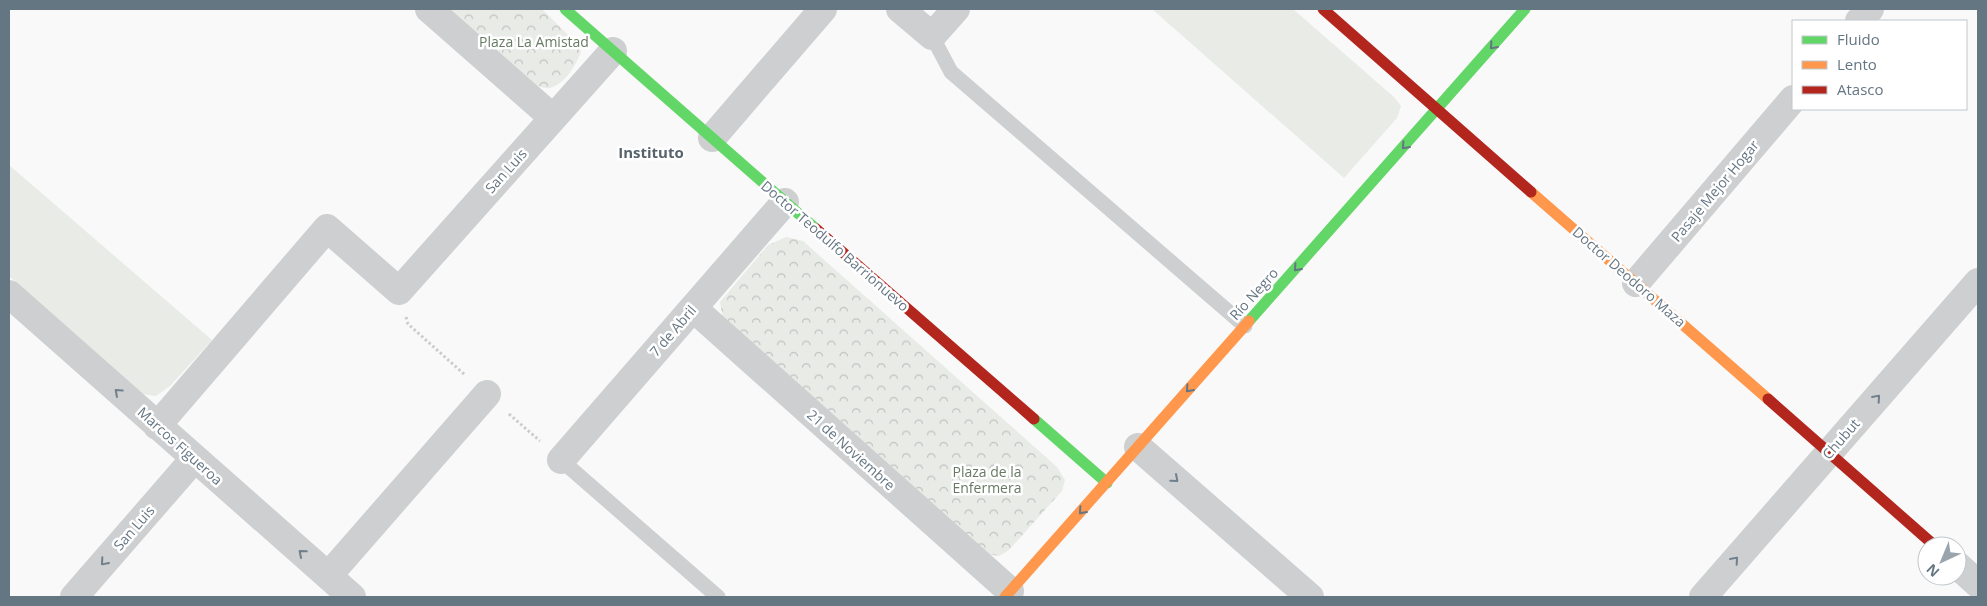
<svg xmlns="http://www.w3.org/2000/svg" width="1987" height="606" font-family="'Open Sans',sans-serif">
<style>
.green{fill:#e8ebe6}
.park{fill:url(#park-crowns)}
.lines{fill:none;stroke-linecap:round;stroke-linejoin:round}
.path{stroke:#cbcccd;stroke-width:3;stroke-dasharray:2.5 2.5;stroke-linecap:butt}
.lane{stroke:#cecfd0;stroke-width:15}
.street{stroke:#cecfd0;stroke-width:28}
.fast{stroke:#63d668;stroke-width:11}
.slow{stroke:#ff974d;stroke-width:11}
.jam{stroke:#b3261e;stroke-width:11}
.oneway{stroke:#657683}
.oneway2{stroke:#707f8b}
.labels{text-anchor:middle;stroke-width:5;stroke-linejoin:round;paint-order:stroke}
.park-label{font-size:14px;fill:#687a64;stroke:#fff}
.street-label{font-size:14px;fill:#657683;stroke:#fff}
.neighbourhood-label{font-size:15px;font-weight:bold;fill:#57646e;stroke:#fff}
</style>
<defs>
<pattern id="park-crowns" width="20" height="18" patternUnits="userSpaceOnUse" patternTransform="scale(1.25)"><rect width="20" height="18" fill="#e8ebe6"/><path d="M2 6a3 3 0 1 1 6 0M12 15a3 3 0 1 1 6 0" fill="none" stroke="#c0c3c0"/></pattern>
</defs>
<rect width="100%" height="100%" fill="#f9f9f9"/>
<path class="green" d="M1152,9H1293L1394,97L1401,106L1397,118L1344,178Z
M9,165L212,340L170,386L156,396L141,394L9,276Z"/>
<path class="park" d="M450,9H542L574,41L581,52C576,65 565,84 550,88C547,89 542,87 538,86Z
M786,237L803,241L1057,467L1065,480L1062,491L1009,550L999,556L986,554L723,319L720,302L768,245Z"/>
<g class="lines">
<path class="path" d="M406,317L408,324L465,375
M509,414L540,441"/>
<path class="lane" d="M932,36L951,72L1245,326
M561,460L718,597"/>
<path class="street" d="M429,9L553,118
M900,9L932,36L956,9
M1859,21L1870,9
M712,138L823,9
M1636,283L1793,99
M9,294L352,597
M693,308L1010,591
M157,426L327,228L399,291L613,51
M1138,447L1310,597
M561,460L785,202
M1957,565L1978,584
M328,576L487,394
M74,597L194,459
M1703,597L1978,282"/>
<path class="fast" d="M565,9L816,229
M1249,321L1525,9
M1034,419L1107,483"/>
<path class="slow" d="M1531,192L1768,399
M1005,597L1249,321"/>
<path class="jam" d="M1323,9L1531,192
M816,229L1034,419
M1768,399L1935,546"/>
</g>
<defs><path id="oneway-chevron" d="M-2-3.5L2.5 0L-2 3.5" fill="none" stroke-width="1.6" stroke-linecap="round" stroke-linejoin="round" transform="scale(1.25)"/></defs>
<g class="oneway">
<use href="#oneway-chevron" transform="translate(1493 46) rotate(131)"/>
<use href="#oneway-chevron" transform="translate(1405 146) rotate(132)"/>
<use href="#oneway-chevron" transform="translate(1297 268) rotate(132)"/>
<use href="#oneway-chevron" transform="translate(1189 389) rotate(132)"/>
<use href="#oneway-chevron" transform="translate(1082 511) rotate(132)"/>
</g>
<g class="oneway2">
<use href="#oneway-chevron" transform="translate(118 392) rotate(-138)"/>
<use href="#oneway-chevron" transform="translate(1877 398) rotate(-49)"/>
<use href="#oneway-chevron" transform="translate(1175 479) rotate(41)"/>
<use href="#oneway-chevron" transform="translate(302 553) rotate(-139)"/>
<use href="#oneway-chevron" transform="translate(1735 560) rotate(-49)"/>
<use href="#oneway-chevron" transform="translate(104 562) rotate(131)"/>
</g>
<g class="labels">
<g class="park-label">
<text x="534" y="47">Plaza La Amistad</text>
<text x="987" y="477">Plaza de la<tspan x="987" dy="16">Enfermera</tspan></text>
</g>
<g class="street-label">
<text transform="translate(506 171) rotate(-48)" y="5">San Luis</text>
<text transform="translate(1715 191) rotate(-50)" y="5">Pasaje Mejor Hogar</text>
<text transform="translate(835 246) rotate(41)" y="5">Doctor Teodulfo Barrionuevo</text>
<text transform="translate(1629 277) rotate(41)" y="5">Doctor Deodoro Maza</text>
<text transform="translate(1254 294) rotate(-48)" y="5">Río Negro</text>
<text transform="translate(673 331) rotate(-49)" y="5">7 de Abril</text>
<text transform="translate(1841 439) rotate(-49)" y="5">Chubut</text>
<text transform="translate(180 446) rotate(42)" y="5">Marcos Figueroa</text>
<text transform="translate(851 450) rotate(42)" y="5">21 de Noviembre</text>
<text transform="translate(134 528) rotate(-49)" y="5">San Luis</text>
</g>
<g class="neighbourhood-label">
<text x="651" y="158">Instituto</text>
</g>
</g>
<rect width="1987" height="606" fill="none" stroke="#657683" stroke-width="20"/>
<rect x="1792" y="20" width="175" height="90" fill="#ffffff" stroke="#c1c8cd"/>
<rect x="1802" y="36" width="25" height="8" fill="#63d668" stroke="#c1c8cd"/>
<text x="1837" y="45" font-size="15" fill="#657683">Fluido</text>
<rect x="1802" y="61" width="25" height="8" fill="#ff974d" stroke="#c1c8cd"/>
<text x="1837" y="70" font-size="15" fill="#657683">Lento</text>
<rect x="1802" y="86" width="25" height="8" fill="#b3261e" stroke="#c1c8cd"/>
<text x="1837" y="95" font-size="15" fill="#657683">Atasco</text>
<g transform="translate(1942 561) rotate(224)"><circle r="24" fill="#ffffff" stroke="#c1c8cd"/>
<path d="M0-4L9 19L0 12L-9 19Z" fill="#99a4ac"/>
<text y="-8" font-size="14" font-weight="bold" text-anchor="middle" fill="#657683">N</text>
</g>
</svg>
